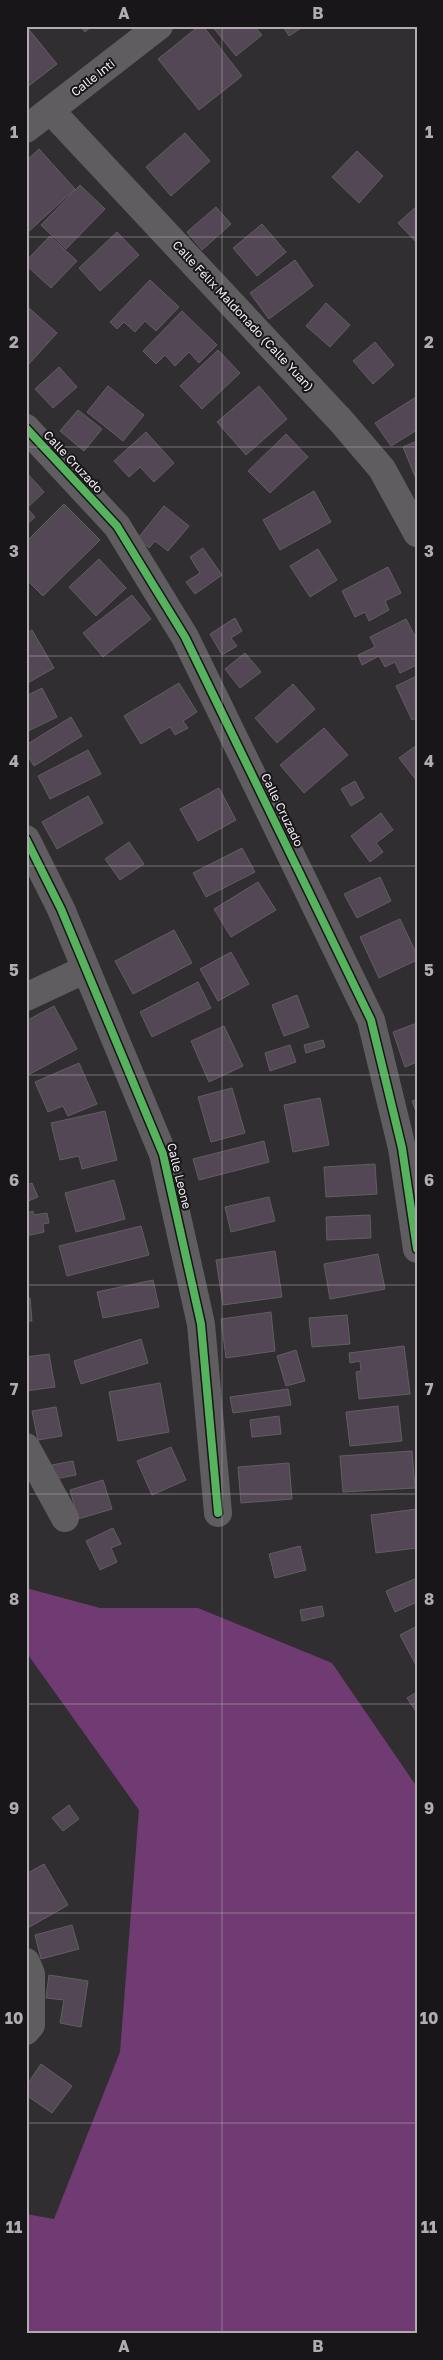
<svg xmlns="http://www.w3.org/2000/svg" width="443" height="2360" font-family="'Golos Text',sans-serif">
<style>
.green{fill:#703a73}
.building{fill:#544755;stroke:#605e60}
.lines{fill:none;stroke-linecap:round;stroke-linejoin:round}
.minor{stroke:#5f5d5f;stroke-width:28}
.cycleway-casing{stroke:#181618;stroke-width:11}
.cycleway{stroke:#56b35d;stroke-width:8}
.grid{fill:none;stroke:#b0acb0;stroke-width:1;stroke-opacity:0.55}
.labels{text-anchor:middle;stroke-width:4;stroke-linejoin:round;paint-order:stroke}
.street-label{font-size:12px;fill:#f4f0f4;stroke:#181618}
.neatline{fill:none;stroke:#b0acb0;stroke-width:2}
.grid-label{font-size:16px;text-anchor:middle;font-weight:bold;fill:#b0acb0}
</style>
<rect width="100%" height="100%" fill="#312e31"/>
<path class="green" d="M26,1588L100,1608H198L332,1663L417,1787V2334H26V2214L54,2219L120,2052L139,1810L26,1652Z"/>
<path class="building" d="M26,26L57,64L26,88Z
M80,26H92L85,32Z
M199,26H203L242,76L199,110L158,59Z
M212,26H254L262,35L236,56Z
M283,26H304L289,36Z
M185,133L210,161L171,196L146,167Z
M39,149L75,189L26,234V161Z
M357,151L383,176L359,203L332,177Z
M80,185L105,209L66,249L41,225Z
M417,206V243L398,223Z
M216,207L231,224L202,250L187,232Z
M262,224L286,252L257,276L233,248Z
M117,232L139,255L100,291L79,268Z
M50,236L77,261L51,288L26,265V261Z
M295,260L313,286L269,319L250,293Z
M150,280L179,307L156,331L145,321L135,332L124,322L117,329L110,322Z
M326,303L350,325L330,347L306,326Z
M29,308L57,333L28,365L26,363V311Z
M182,311L217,345L199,363L189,352L175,366L165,355L156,364L143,351Z
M375,342L394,365L373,384L353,361Z
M218,350L240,373L202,409L180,386Z
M59,367L77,387L53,408L35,389Z
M108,386L144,415L123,441L87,412Z
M259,386L287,419L246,455L217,422Z
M416,397L417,430L391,446L375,423Z
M78,410L102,429L84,451L60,431Z
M146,432L174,463L154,482L140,467L129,477L114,461Z
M286,434L308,457L270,493L248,471Z
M417,441V481L403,447Z
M26,472L44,492L27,508L35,517L26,525Z
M314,491L331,522L280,550L263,520Z
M64,504L100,540L43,596L26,579V542Z
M164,506L189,526L168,551L155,541L149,548L138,538Z
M203,548L222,575L195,594L186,582L200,573L190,557Z
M318,549L337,580L310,597L290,566Z
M99,559L126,588L96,616L69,587Z
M388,567L401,593L385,601L389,610L369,621L365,612L355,617L342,591Z
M132,595L151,619L103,657L83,633Z
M235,618L242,631L231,638L237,646L222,655L210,634Z
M406,619L417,640V665L400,673L395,662L385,667L379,656L362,665L358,655L375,647L370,637Z
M32,630L54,668L26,684V634Z
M245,653L261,672L240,688L225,669Z
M417,676V718L412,720L396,686Z
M179,683L197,712L183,721L188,728L175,735L170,727L141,744L124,716Z
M293,684L315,709L277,743L255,718Z
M42,688L57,717L26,732V696Z
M71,717L82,736L34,766L26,753V745Z
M324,728L348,755L304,793L280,765Z
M417,745V781L399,758Z
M88,750L101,774L50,799L38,776Z
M355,781L364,798L351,806L341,789Z
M219,788L236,820L198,841L180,809Z
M88,796L103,823L57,849L42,822Z
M381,813L393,830L376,843L383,852L370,862L351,836Z
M129,842L144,864L120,880L105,859Z
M242,848L255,872L206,897L193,873Z
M380,877L391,901L357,918L344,894Z
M258,882L276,910L231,937L214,909Z
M400,919L417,955V960L379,978L360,937Z
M174,930L192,963L133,994L115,961Z
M231,952L249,984L218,1001L200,969Z
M198,982L211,1008L152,1037L140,1012Z
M297,995L309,1027L284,1036L272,1005Z
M54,1006L77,1049L26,1076V1021Z
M417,1023V1062L405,1067L393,1032Z
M224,1026L243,1066L209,1082L191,1041Z
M323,1040L325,1047L306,1053L304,1045Z
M290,1045L296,1062L270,1071L265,1053Z
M79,1063L97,1104L68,1116L63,1106L48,1112L35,1082Z
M232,1088L245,1133L211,1142L198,1097Z
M320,1098L329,1145L293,1152L284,1105Z
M417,1099V1114L412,1101Z
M105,1111L117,1160L82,1169L79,1156L60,1160L51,1123Z
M264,1141L269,1162L199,1180L193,1159Z
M375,1164L377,1194L326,1197L324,1167Z
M114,1180L125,1219L76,1232L65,1193Z
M32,1183L38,1197L26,1202V1185Z
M269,1197L275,1221L231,1232L225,1207Z
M33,1211L34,1215L47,1213L49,1223L43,1224L44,1232L26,1236V1213Z
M370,1215L371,1238L327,1240L326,1217Z
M141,1226L149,1255L67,1276L59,1246Z
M275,1251L282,1297L223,1305L216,1260Z
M378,1254L385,1289L330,1299L324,1264Z
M153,1280L159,1307L103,1318L97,1292Z
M26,1298H30L32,1321H26Z
M271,1312L275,1351L226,1358L221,1319Z
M347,1315L350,1344L312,1347L309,1318Z
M141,1339L148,1363L81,1384L74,1361Z
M404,1346L410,1394L359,1399L356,1372L361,1371L360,1361L350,1363L349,1353Z
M296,1350L305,1381L286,1386L277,1356Z
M49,1354L55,1387L26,1391V1357Z
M160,1383L169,1432L118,1441L109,1392Z
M288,1389L291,1405L233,1413L230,1397Z
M398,1406L402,1441L350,1446L346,1412Z
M56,1407L62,1436L38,1440L32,1411Z
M279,1416L281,1434L252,1437L250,1420Z
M171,1447L186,1480L152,1495L137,1461Z
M412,1451L415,1488L343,1492L340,1456Z
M73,1461L76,1475L55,1479L52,1465Z
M289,1463L292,1499L241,1503L238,1467Z
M103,1480L112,1509L78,1519L70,1490Z
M417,1509V1548L376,1553L371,1515Z
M113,1528L121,1544L111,1548L117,1562L100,1570L86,1541Z
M300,1546L306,1570L275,1578L269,1554Z
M417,1578V1602L395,1612L386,1591Z
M322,1606L324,1616L302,1621L300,1610Z
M417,1626V1667L400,1635Z
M417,1692V1713L407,1698Z
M69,1805L79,1819L63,1831L52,1818Z
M44,1864L68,1905L26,1929V1874Z
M72,1925L79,1949L41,1959L35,1935Z
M49,1975L88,1981L81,2027L60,2023L64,2000L46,1998Z
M41,2064L72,2086L52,2113L26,2095V2086Z"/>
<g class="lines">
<path class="minor" d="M51,111L342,422L382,469L417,533
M26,129L159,26
M26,428L117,526L185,637L371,1020L402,1148L417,1249
M26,839L61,909L163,1154L201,1324L218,1513
M26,997L86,969
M26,1447L65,1518
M26,1962L31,1974V2025L26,2031"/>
<g class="cycleway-casing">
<path id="cycleway" d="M26,428L117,526L185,637L371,1020L402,1148L417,1249
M26,839L61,909L163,1154L201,1324L218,1513"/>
</g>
<use href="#cycleway" class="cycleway"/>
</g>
<path class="grid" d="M222,26V2334M26,237H417M26,447H417M26,656H417M26,866H417M26,1075H417M26,1285H417M26,1494H417M26,1704H417M26,1913H417M26,2123H417"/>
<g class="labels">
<g class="street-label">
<text transform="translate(93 78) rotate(-38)" y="4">Calle Inti</text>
<text transform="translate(243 316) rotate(47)" y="4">Calle Félix Maldonado (Calle Yuan)</text>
<text transform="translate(73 462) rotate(47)" y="4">Calle Cruzado</text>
<text transform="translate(282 810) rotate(64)" y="4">Calle Cruzado</text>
<text transform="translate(179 1176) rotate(76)" y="4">Calle Leone</text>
</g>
</g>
<rect width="443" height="2360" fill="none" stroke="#181618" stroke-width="55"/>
<rect x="28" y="28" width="388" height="2304" class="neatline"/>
<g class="grid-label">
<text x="124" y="19">A</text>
<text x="318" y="19">B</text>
<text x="14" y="138">1</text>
<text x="429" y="138">1</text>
<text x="14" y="348">2</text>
<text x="429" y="348">2</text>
<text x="14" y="557">3</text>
<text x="429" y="557">3</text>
<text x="14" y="767">4</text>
<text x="429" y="767">4</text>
<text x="14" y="976">5</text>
<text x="429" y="976">5</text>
<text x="14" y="1186">6</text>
<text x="429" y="1186">6</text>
<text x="14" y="1395">7</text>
<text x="429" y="1395">7</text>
<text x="14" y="1605">8</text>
<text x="429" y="1605">8</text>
<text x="14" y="1814">9</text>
<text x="429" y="1814">9</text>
<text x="14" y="2024">10</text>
<text x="429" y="2024">10</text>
<text x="14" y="2233">11</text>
<text x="429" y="2233">11</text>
<text x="124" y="2352">A</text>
<text x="318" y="2352">B</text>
</g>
</svg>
